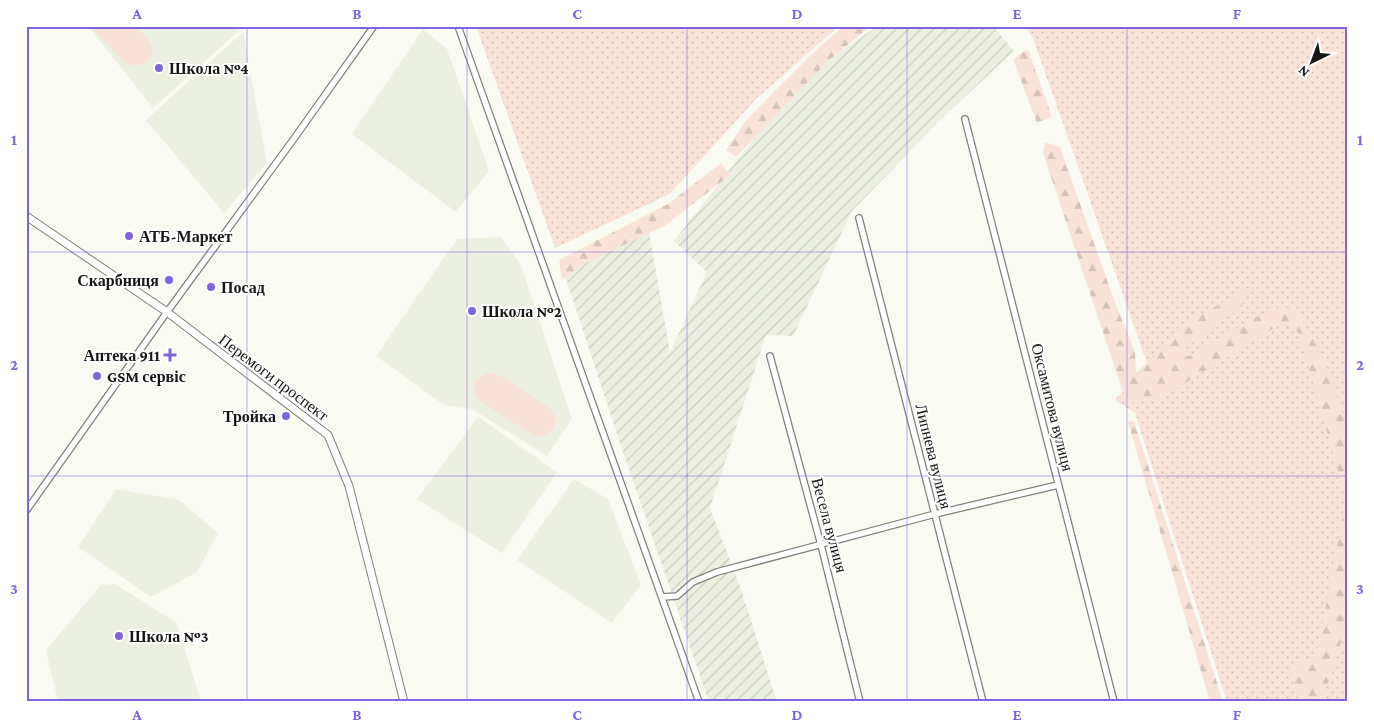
<svg xmlns="http://www.w3.org/2000/svg" width="1374" height="728" font-family="'Crimson Pro',serif">
<style>
.built{fill:#ecf0e0}
.industrial{fill:url(#industrial-furrows)}
.grass{fill:url(#grass-dots)}
.forest{fill:url(#forest-firs)}
.pitch{fill:#fae3d6}
.lines{fill:none;stroke-linecap:round;stroke-linejoin:round}
.minor-casing{stroke:#7f8079;stroke-width:8}
.tertiary-casing{stroke:#7f8079;stroke-width:9}
.minor{stroke:#fff;stroke-width:5.5}
.tertiary{stroke:#fff;stroke-width:7}
.grid{fill:none;stroke:#8064df;stroke-width:1;stroke-opacity:0.55}
.poi-dot{fill:#8064df;stroke:#fff;stroke-width:2}
.labels{text-anchor:middle;stroke-width:4;stroke-linejoin:round;paint-order:stroke}
.poi-label{font-size:16px;font-weight:bold;fill:#171715;stroke:#fff;text-anchor:start}
.street-label{font-size:16px;fill:#171715;stroke:#fff}
.neatline{fill:none;stroke:#8064df;stroke-width:2}
.grid-label{font-size:16px;text-anchor:middle;font-weight:bold;fill:#8064df}
</style>
<defs>
<pattern id="industrial-furrows" width="10" height="10" patternUnits="userSpaceOnUse" patternTransform="scale(1.25)"><rect width="10" height="10" fill="#ecf0e0"/><path d="M-1 1l2-2M0 10L10 0M9 11l2-2" fill="none" stroke="#cacdbf"/></pattern>
<pattern id="grass-dots" width="8" height="8" patternUnits="userSpaceOnUse" patternTransform="scale(1.25)"><rect width="8" height="8" fill="#fae3d6"/><path d="M2 2h.1M6 6h.1" fill="none" stroke="#d6c2b7" stroke-width="1.8" stroke-linecap="round"/></pattern>
<pattern id="forest-firs" width="22" height="20" patternUnits="userSpaceOnUse" patternTransform="scale(1.25)"><rect width="22" height="20" fill="#fae3d6"/><path d="M5 1l3.5 6h-7zM16 11l3.5 6h-7z" fill="#d6c2b7"/></pattern>
</defs>
<rect width="100%" height="100%" fill="#f9fbf2"/>
<path class="built" d="M88,26H241L242,28L153,108Z
M423,29L447,49L489,171L456,212L352,134Z
M243,32L267,163L224,213L146,120Z
M501,237L521,265L572,419L547,456L472,409L444,405L376,356L457,239Z
M478,417L557,472L502,553L417,499Z
M574,479L608,499L641,585L612,623L517,560Z
M116,489L179,500L218,533L197,572L151,597L78,547Z
M115,584L177,623L201,702H58L46,650L101,585Z"/>
<path class="industrial" d="M877,26H993L1014,51L940,120L852,211L793,336L766,335L710,508L741,589L777,702H709L618,437L562,267L649,232L670,352L707,272L674,241L799,81Z"/>
<path class="grass" d="M476,26H839L756,99L670,194L555,248Z
M1025,26H1348V702H1227L1135,413L1115,400L1148,366L1033,38Z"/>
<path class="forest" d="M844,26H871L828,61L736,157L726,150L747,119L816,50Z
M1028,49L1052,117L1037,123L1013,59Z
M1045,142L1060,147L1114,300L1135,352L1136,373L1195,318L1254,285L1242,306L1182,350L1187,357L1265,312L1283,307L1293,310L1299,316L1315,341L1331,378L1344,416L1348,431V620L1332,673L1320,702H1295L1299,697L1295,688L1290,665L1298,660L1309,659L1318,647L1346,498L1299,334L1290,323L1279,325L1161,398L1127,404L1043,153Z
M721,163L730,175L666,225L582,265L562,280L559,260L668,204Z
M1134,421L1223,702H1210L1128,422Z"/>
<path class="pitch" d="M90,26H136C141,32 148,38 151,45C158,62 137,71 124,62Z
M486,373H493L499,375L550,408C562,423 553,437 535,436L481,402C471,392 473,379 486,373Z"/>
<g class="lines">
<g class="minor-casing">
<path id="minor" d="M458,26L699,702
M965,119L1114,702
M859,218L983,702
M770,356L821,545L860,702
M26,511L167,312L293,140L374,26
M663,597L677,596L693,582L717,572L935,514L1058,485"/>
</g>
<g class="tertiary-casing">
<path id="tertiary" d="M26,216L167,312L328,435L349,486L404,702"/>
</g>
<use href="#minor" class="minor"/>
<use href="#tertiary" class="tertiary"/>
</g>
<path class="grid" d="M247,26V702M467,26V702M687,26V702M907,26V702M1127,26V702M26,252H1348M26,476H1348"/>
<g class="poi-dot">
<circle cx="159" cy="68" r="5"/>
<circle cx="129" cy="236" r="5"/>
<circle cx="169" cy="280" r="5"/>
<circle cx="211" cy="287" r="5"/>
<circle cx="472" cy="311" r="5"/>
<path d="M167.5 347.5h5v5h5v5h-5v5h-5v-5h-5v-5h5z"/>
<circle cx="97" cy="376" r="5"/>
<circle cx="286" cy="416" r="5"/>
<circle cx="119" cy="636" r="5"/>
</g>
<g class="labels">
<g class="poi-label">
<text x="169" y="74">Школа №4</text>
<text x="139" y="242">АТБ-Маркет</text>
<text x="159" y="286" text-anchor="end">Скарбниця</text>
<text x="221" y="293">Посад</text>
<text x="482" y="317">Школа №2</text>
<text x="160" y="361" text-anchor="end">Аптека 911</text>
<text x="107" y="382">GSM сервіс</text>
<text x="276" y="422" text-anchor="end">Тройка</text>
<text x="129" y="642">Школа №3</text>
</g>
<g class="street-label">
<text transform="translate(274 377) rotate(37)" y="6">Перемоги проспект</text>
<text transform="translate(1053 407) rotate(76)" y="6">Оксамитова вулиця</text>
<text transform="translate(934 456) rotate(76)" y="6">Липнева вулиця</text>
<text transform="translate(830 525) rotate(75)" y="6">Весела вулиця</text>
</g>
</g>
<rect width="1374" height="728" fill="none" stroke="#ffffff" stroke-width="55"/>
<g transform="translate(1312 62) rotate(222)" stroke="#ffffff" stroke-width="4" paint-order="stroke">
<path d="M0-4L9 19L0 12L-9 19Z" fill="#171715"/>
<text y="-8" font-size="14" font-weight="bold" text-anchor="middle" fill="#171715">N</text>
</g>
<rect x="28" y="28" width="1318" height="672" class="neatline"/>
<g class="grid-label">
<text x="137" y="19">A</text>
<text x="357" y="19">B</text>
<text x="577" y="19">C</text>
<text x="797" y="19">D</text>
<text x="1017" y="19">E</text>
<text x="1237" y="19">F</text>
<text x="14" y="145">1</text>
<text x="1360" y="145">1</text>
<text x="14" y="370">2</text>
<text x="1360" y="370">2</text>
<text x="14" y="594">3</text>
<text x="1360" y="594">3</text>
<text x="137" y="720">A</text>
<text x="357" y="720">B</text>
<text x="577" y="720">C</text>
<text x="797" y="720">D</text>
<text x="1017" y="720">E</text>
<text x="1237" y="720">F</text>
</g>
</svg>
